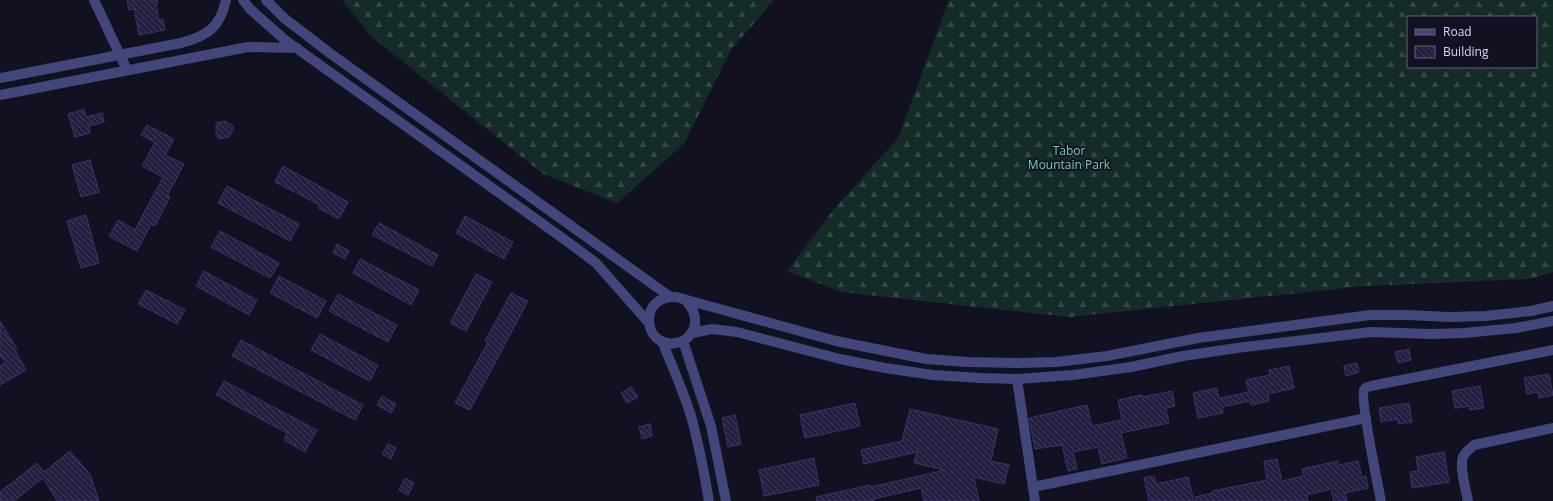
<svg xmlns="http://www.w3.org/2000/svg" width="1553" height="501" font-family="'Open Sans',sans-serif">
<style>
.forest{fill:url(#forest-firs);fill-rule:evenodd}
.building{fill:url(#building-back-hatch);stroke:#39346a}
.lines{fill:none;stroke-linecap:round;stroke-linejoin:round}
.minor{stroke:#42467b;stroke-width:10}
.labels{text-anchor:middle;stroke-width:3.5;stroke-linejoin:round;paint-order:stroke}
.park-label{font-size:12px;fill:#6cd1ac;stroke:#121122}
</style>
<defs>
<pattern id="forest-firs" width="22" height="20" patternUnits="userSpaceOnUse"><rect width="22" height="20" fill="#152b28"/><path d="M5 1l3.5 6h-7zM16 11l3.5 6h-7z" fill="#364948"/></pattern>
<pattern id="building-back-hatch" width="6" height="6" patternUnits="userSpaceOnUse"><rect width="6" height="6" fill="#221f40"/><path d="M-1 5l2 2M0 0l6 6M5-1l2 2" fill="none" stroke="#413f5c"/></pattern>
</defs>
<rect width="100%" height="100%" fill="#121122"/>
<path class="forest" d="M342,0H774L731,50L684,144L617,203L543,174L372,37Z
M949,0H1553V272L1530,279L1364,286L1069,317L841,292L787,271L834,209L898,138ZM1408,17H1536V67H1408Z"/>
<path class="building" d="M127,0H157L158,4L156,5L159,20L163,19L165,30L139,35L134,9L129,10Z
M84,109L86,117L102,113L104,122L89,126L90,133L75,137L68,114Z
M225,121L232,125L234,128L229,137L220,139L216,136V123Z
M147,125L174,139L165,155L184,164L167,196L170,197L155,226L151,224L137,251L109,236L118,220L135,230L163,177L142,166L155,142L141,135Z
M90,160L99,192L81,197L72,165Z
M283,166L348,202L339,219L318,208L320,205L275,182Z
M227,186L299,224L290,241L218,203Z
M86,215L99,263L81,268L67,221Z
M465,216L513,242L504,259L456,233Z
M379,223L438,255L432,266L372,235Z
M220,231L279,263L270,278L211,247Z
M337,244L349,251L345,259L333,253Z
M360,259L419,290L411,305L353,273Z
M204,271L257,300L249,315L196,286Z
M476,274L492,282L466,331L450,323Z
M279,276L326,301L317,318L270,293Z
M146,290L185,310L177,324L138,304Z
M511,293L528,301L470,410L455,403L488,342L485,341Z
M338,294L397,325L388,342L329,311Z
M0,321L17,349L15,350L26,370L0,385V366L5,363L0,355Z
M320,334L378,365L370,381L311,350Z
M241,340L363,405L355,420L232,356Z
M1409,349L1411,360L1398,363L1395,352Z
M1357,363L1359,372L1346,376L1344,366Z
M1289,366L1294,388L1268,394L1269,401L1251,405L1250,401L1222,407L1223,413L1198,418L1193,393L1217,388L1219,398H1220L1249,392L1246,380L1270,375L1269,370Z
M1549,374L1553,395L1539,398L1538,392L1527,394L1524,378Z
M224,381L317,430L305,452L284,440L287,433L216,395Z
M1480,386L1484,408L1470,410L1469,406L1455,408L1452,391Z
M631,387L638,397L627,403L621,393Z
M1172,391L1175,406L1166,408L1169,423L1121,433L1127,458L1102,464L1098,447L1073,452L1077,469L1068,471L1062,445L1035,449L1029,418L1087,405L1092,426L1122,420L1118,400L1142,395L1143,397Z
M382,396L396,404L391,413L377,405Z
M855,403L860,426L805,438L800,415Z
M1409,403L1412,422L1398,424V419L1381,422L1379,408Z
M910,409L998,429L991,461L1009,465L1004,484L974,477L979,501H924L921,488L873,499L874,501H817L816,497L870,485L871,487L945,470L914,463L917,452L864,464L861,450L902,441Z
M735,415L741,444L728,447L722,418Z
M650,424L652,436L642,439L639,427Z
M388,444L396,448L391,459L382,454Z
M70,451L90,474L99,501H57L43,478L14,501H0V492L37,463L44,472Z
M1444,452L1449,482L1412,488L1410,472L1418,471L1416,457Z
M814,458L819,485L764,496L759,470Z
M1277,459L1282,481L1303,476L1302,469L1338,461L1339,465L1358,461L1362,477L1366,476L1368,488L1345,493L1347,501H1334L1331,489L1307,495L1308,501H1196L1195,497L1213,493L1212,491L1267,480L1264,461Z
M1154,476L1156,484L1188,477L1194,501H1149L1144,478Z
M405,478L414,483L408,495L399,490Z"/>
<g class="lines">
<path class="minor" d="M94,0L127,70
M243,0L250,9L285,40L568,242L596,263L649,323
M266,0L284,18L331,54L669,296
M0,78L181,43C207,36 220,28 226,0
M0,95L248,47L297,48
M684,299C695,309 700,324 689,336C686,340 681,342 676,343C643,349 637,295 676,297L785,327L836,341L926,359L967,362L1018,363L1056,362L1107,356L1198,338L1370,315H1408L1450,317L1486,316L1531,311L1553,306
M692,333L712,329L737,332L840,359L885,368L933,375L981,378L1017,379L1073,375L1131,367L1183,356L1237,348L1371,332L1431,334L1464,333L1516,328L1553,321
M662,341C672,366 683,390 691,416C699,444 704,472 709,501
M683,341L711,426L726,501
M1017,379L1035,501
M1033,487L1366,418
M1381,501C1378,486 1360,398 1364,390C1365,387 1368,387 1371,386L1553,350
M1468,501C1466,490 1459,466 1463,457C1465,452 1470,449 1474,445L1553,428"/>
</g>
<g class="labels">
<g class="park-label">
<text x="1069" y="155">Tabor<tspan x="1069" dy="14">Mountain Park</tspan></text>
</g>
</g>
<rect x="1407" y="16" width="130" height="52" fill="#121122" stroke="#616078"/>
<rect x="1415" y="29" width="20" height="6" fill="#42467b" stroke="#616078"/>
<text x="1443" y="36" font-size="12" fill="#d7d7fa">Road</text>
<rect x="1415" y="46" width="20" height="12" fill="url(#building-back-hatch)" stroke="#616078"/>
<text x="1443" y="56" font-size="12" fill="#d7d7fa">Building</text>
</svg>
